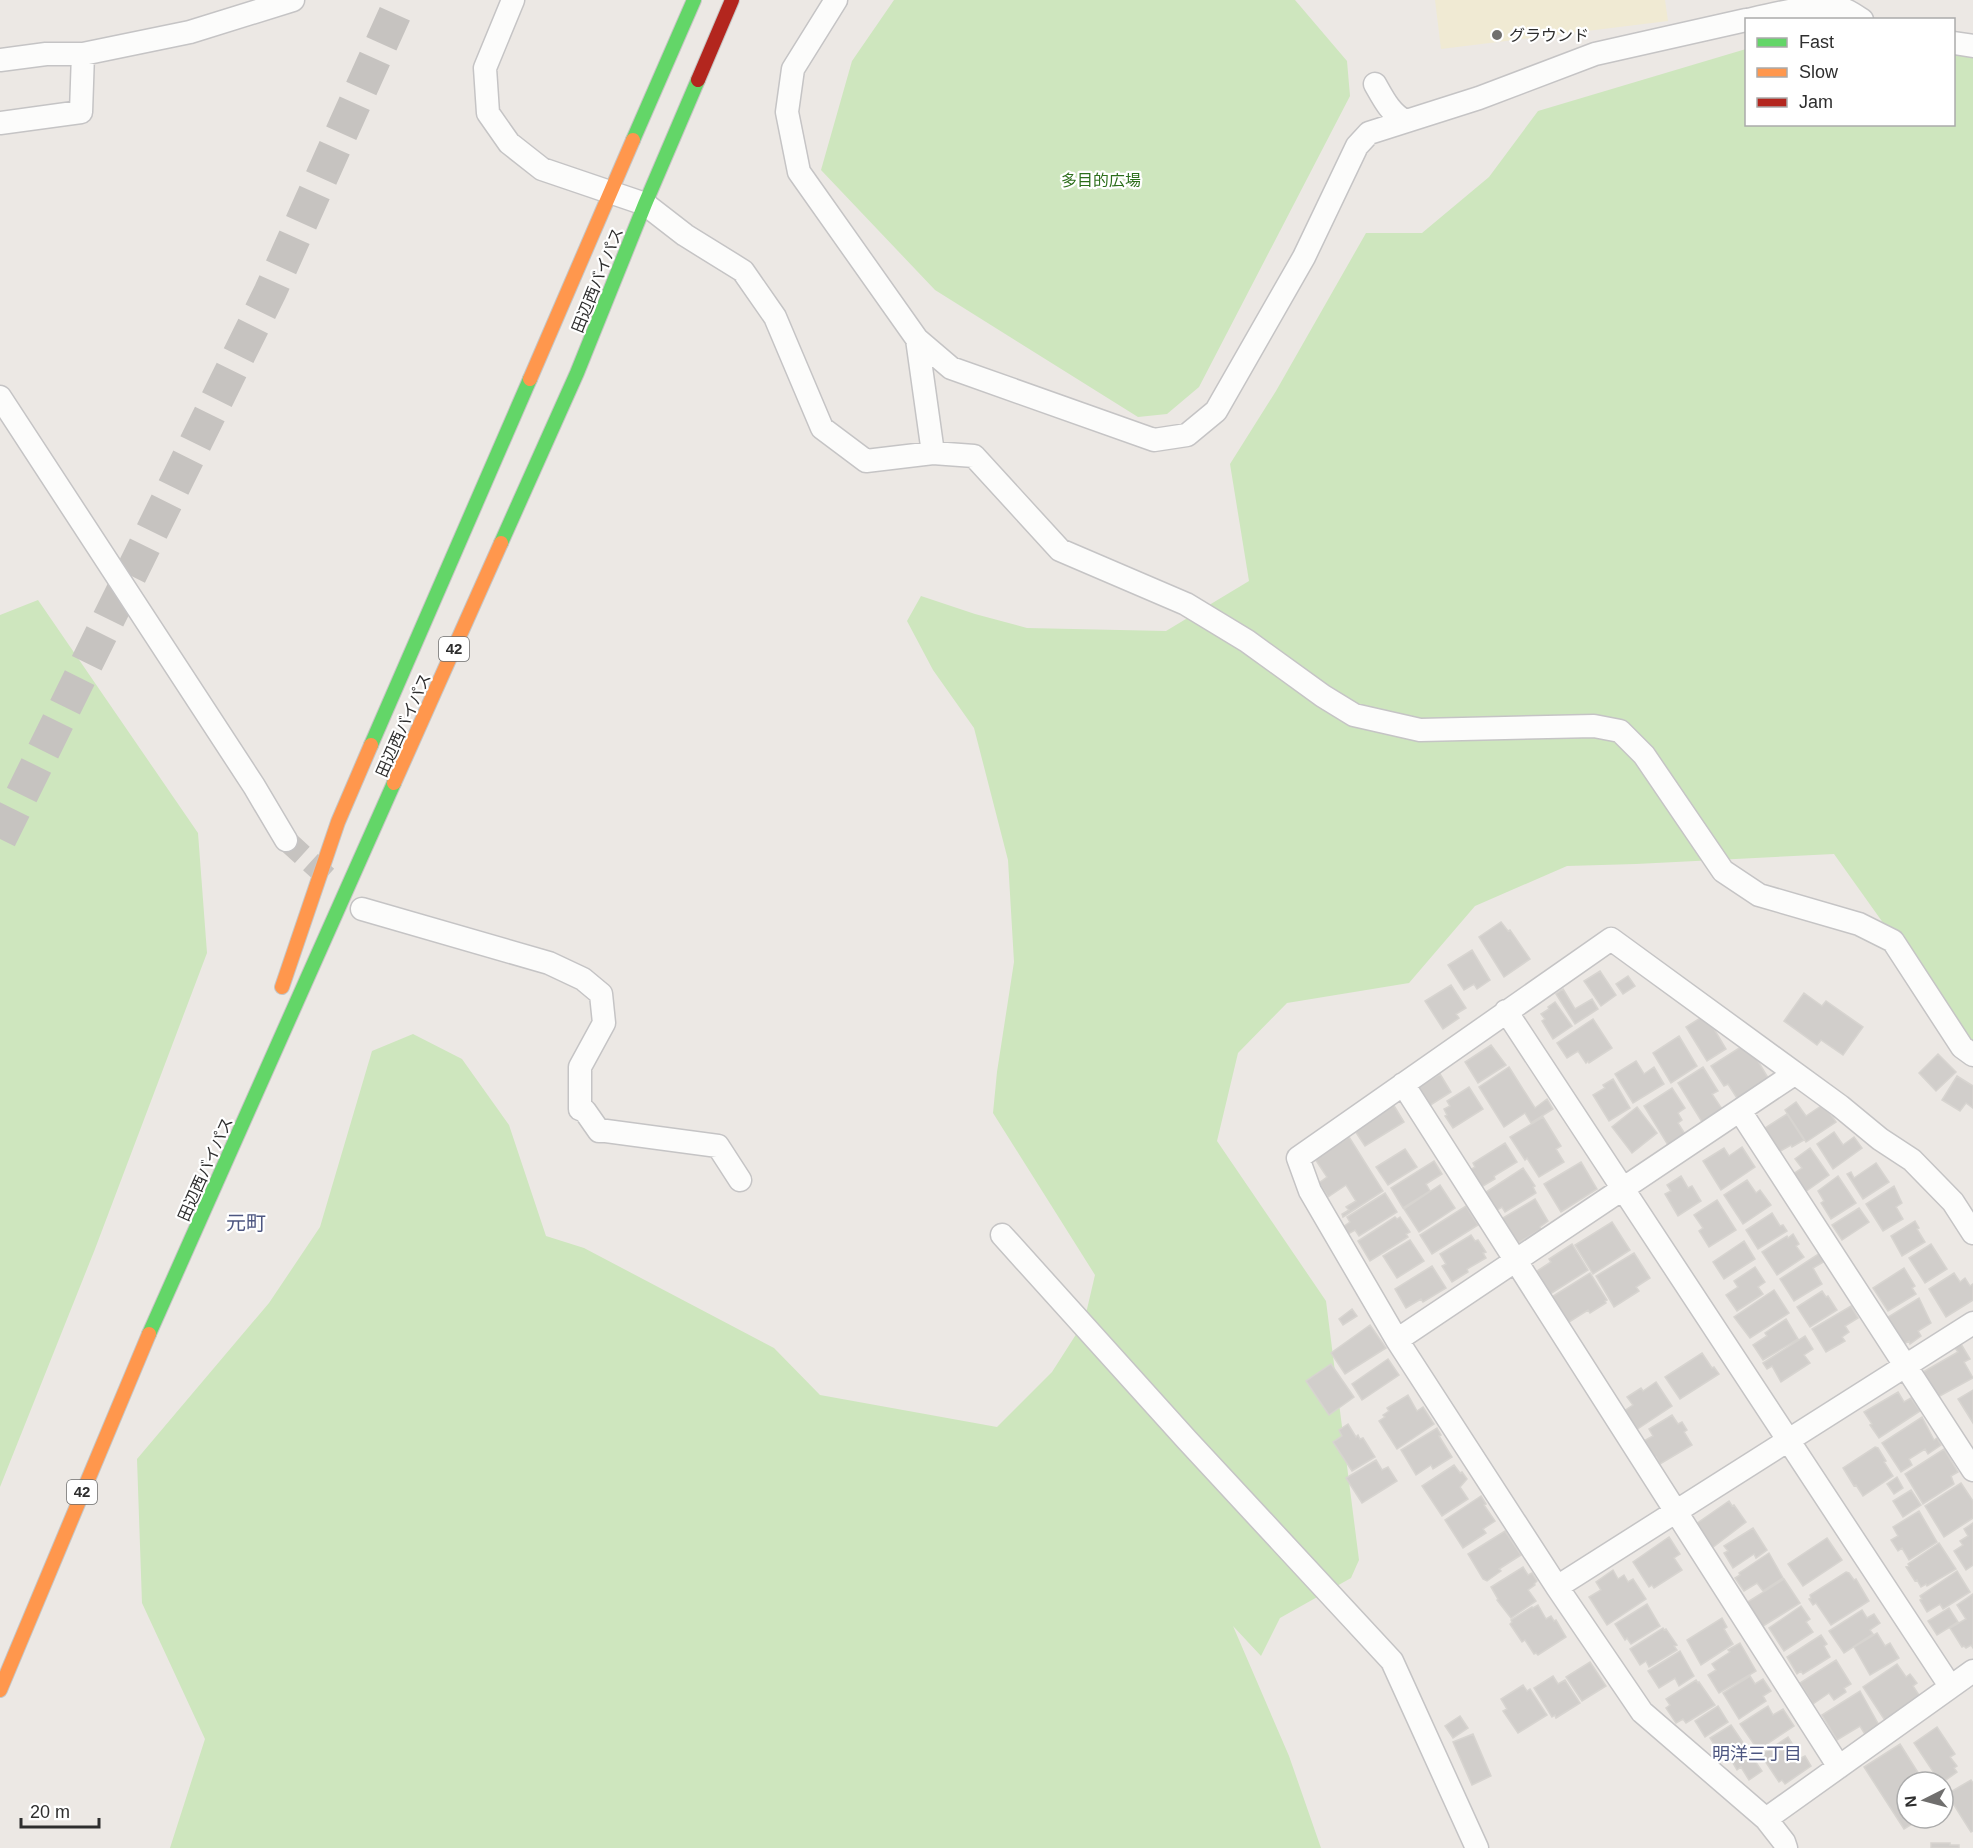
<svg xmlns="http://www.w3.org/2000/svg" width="1973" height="1848" font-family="Helvetica,'Noto Sans JP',sans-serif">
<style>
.green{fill:#cee6be}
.sand{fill:#f0ead3}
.building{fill:#d1cecb;stroke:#d7d4d0;stroke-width:1.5}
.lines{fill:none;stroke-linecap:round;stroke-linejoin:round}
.street-tunnel{stroke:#c6c3c0;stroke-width:22;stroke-dasharray:22 11;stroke-linecap:butt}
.highway-tunnel{stroke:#c6c3c0;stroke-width:33;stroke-dasharray:33 16;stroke-linecap:butt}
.street-casing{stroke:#c5c4c5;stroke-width:25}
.fast-casing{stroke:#c6c5c4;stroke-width:16}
.slow-casing{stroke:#c6c5c4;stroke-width:16}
.jam-casing{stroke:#c6c5c4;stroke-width:16}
.street{stroke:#fcfcfb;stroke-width:22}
.fast{stroke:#63d668;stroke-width:14}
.slow{stroke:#ff974d;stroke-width:14}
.jam{stroke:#b3261e;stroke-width:14}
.poi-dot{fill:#706f6e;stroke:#fff;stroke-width:2}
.labels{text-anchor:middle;stroke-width:4.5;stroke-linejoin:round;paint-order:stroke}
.shield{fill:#fff;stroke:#6d6d6d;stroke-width:1.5}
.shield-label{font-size:15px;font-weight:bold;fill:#2e2e2e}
.poi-label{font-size:16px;fill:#2e2e2e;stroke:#fff;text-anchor:start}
.park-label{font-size:16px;fill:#2c6e1b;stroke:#fff}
.street-label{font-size:16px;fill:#2e2e2e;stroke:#fff}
.neighbourhood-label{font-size:18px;fill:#4d5680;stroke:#fff}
.quarter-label{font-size:20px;fill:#4d5680;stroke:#fff}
</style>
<rect width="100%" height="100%" fill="#ece8e4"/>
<path class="green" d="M894,0H1295L1347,61L1350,96L1199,387L1167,414L1138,417L935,290L821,170L852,61Z
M1954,47H1973V1049L1834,854L1636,864L1567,866L1475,906L1409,983L1287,1003L1238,1053L1217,1141L1326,1301L1359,1560L1351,1578L1280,1618L1261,1656L1233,1626L1289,1756L1321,1848H170L205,1739L142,1603L137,1459L269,1303L320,1227L372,1051L413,1034L462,1059L509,1125L546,1236L584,1248L774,1348L820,1395L997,1427L1052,1372L1084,1322L1095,1275L993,1113L997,1072L1014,962L1008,860L974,728L933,670L907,621L921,596L975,614L1027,628L1166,631L1249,581L1230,464L1276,391L1366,233H1422L1489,177L1538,111L1746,49V124H1954Z
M38,600L198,833L207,953L95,1249L0,1487V615Z"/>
<path class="sand" d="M1435,0H1665L1668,21L1441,49Z"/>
<path class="building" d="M1501,922L1508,931L1510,930L1530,959L1504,977L1479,937Z
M1472,950L1490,980L1477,989L1474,984L1464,990L1448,965Z
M1600,971L1616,995L1601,1006L1584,981Z
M1628,976L1635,986L1623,994L1616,984Z
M1451,985L1466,1008L1456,1014L1459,1018L1443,1029L1425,1001Z
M1563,989L1575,1009L1592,999L1598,1009L1575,1024L1556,994Z
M1804,993L1822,1006L1826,1001L1863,1027L1843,1055L1821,1040L1817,1045L1784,1021Z
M1555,1002L1572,1026L1553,1039L1542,1021L1545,1019L1541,1014L1549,1009L1548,1007Z
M1710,1012L1718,1026L1714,1029L1726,1049L1707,1061L1686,1027Z
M1593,1019L1612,1048L1589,1063L1588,1061L1586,1063L1578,1051L1567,1058L1557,1043Z
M1679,1036L1697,1066L1671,1083L1653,1053Z
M1747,1043L1773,1086L1742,1106L1728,1084L1724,1086L1711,1066Z
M1491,1045L1506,1065L1478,1083L1465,1062Z
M1938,1054L1956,1072L1936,1091L1919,1073Z
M1636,1061L1644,1074L1654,1067L1664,1084L1633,1103L1615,1074Z
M1509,1067L1535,1108L1547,1099L1553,1109L1531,1123L1525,1113L1504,1127L1479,1087Z
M1703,1067L1718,1091L1712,1094L1722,1109L1702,1122L1678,1083Z
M1440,1074L1451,1092L1429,1106L1417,1088Z
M1957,1076L1973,1086V1108L1966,1103L1960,1111L1942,1100Z
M1613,1079L1630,1108L1609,1121L1593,1095L1605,1088L1603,1085Z
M1469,1087L1483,1109L1453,1128L1445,1116L1447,1115L1444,1109L1450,1106L1447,1101Z
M1672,1088L1685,1108L1678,1113L1682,1120L1678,1123L1685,1134L1668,1145L1644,1106Z
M1796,1102L1806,1116L1824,1104L1836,1122L1806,1142L1785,1110Z
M1393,1104L1404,1122L1365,1146L1353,1128Z
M1637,1107L1657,1133L1632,1153L1612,1127Z
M1787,1114L1804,1140L1792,1147L1791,1145L1777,1153L1762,1130Z
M1543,1117L1561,1146L1556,1149L1564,1162L1539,1177L1527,1158L1525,1160L1510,1137Z
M1834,1132L1843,1145L1854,1137L1862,1148L1833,1169L1817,1144Z
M1349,1137L1383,1191L1343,1217L1342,1214L1349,1210L1346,1207L1356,1201L1346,1185L1328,1197L1319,1183L1327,1177L1315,1159L1324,1154L1322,1150L1338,1139L1340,1143Z
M1505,1143L1517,1162L1494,1176L1495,1179L1478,1189L1467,1172L1475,1167L1473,1163Z
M1742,1147L1755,1167L1721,1190L1703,1161L1724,1148L1729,1156Z
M1810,1148L1829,1175L1805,1192L1793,1174L1802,1168L1795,1159Z
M1405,1149L1417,1167L1388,1185L1376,1167Z
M1434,1161L1442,1174L1426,1184L1430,1191L1403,1208L1391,1188Z
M1581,1162L1597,1189L1561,1212L1544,1184Z
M1876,1163L1889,1182L1863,1199L1847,1174L1851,1172L1854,1178Z
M1523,1168L1535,1186L1533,1187L1536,1193L1505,1212L1502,1207L1494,1212L1483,1194Z
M1681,1176L1688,1188L1692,1186L1701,1201L1678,1216L1665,1194L1671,1191L1667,1185Z
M1838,1176L1856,1203L1831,1219L1821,1203L1824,1201L1818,1191Z
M1747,1180L1756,1193L1760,1190L1771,1205L1743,1224L1724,1195Z
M1440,1185L1455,1208L1419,1232L1404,1209Z
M1894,1186L1902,1203L1896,1207L1903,1219L1883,1231L1866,1204Z
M1385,1193L1397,1212L1359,1236L1355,1230L1348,1234L1343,1227L1350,1222L1347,1217Z
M1535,1199L1548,1221L1540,1227L1541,1229L1518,1243L1512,1234L1498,1221Z
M1717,1200L1736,1230L1709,1247L1699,1231L1703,1228L1694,1215Z
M1466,1206L1478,1225L1432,1254L1420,1235Z
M1859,1208L1869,1222L1842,1240L1832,1225Z
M1772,1213L1780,1226L1783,1225L1787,1231L1758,1249L1746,1230Z
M1395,1217L1397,1219L1400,1217L1410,1232L1406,1234L1408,1237L1370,1261L1358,1241Z
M1915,1221L1919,1228L1917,1229L1925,1242L1902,1256L1891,1236Z
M1612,1222L1630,1250L1593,1274L1575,1245Z
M1793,1234L1799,1244L1796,1246L1804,1257L1777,1275L1762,1252L1787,1236L1788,1238Z
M1471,1235L1475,1241L1478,1240L1486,1252L1483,1253L1486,1258L1467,1269L1468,1272L1452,1282L1442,1266L1446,1264L1440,1254Z
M1410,1240L1424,1261L1397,1278L1383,1256Z
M1744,1241L1755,1259L1724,1279L1713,1262Z
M1572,1244L1588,1270L1550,1294L1549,1291L1545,1294L1534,1273L1551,1262L1549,1259Z
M1931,1244L1947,1269L1925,1283L1909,1258Z
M1634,1253L1650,1278L1636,1287L1639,1291L1614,1307L1596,1276Z
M1820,1253L1825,1261L1813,1268L1822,1284L1794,1301L1780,1279Z
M1432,1266L1446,1288L1423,1302L1421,1299L1406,1308L1395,1289Z
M1755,1267L1765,1282L1758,1287L1763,1294L1737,1311L1726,1295L1738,1287L1734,1281Z
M1904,1268L1915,1286L1912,1288L1916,1294L1888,1311L1873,1288Z
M1590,1273L1607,1300L1605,1301L1606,1303L1590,1313L1588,1310L1566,1324L1550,1298Z
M1954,1273L1960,1282L1965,1278L1970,1286L1973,1284V1300L1946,1317L1929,1289Z
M1774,1290L1789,1313L1750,1338L1734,1317Z
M1822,1291L1826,1297L1828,1296L1837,1310L1810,1327L1797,1307Z
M1919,1298L1931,1323L1918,1331L1921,1336L1910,1344L1909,1341L1904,1344L1902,1340L1899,1341L1885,1319Z
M1851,1306L1858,1318L1845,1326L1849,1332L1842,1337L1845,1341L1826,1352L1812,1329Z
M1352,1309L1357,1316L1343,1325L1339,1319Z
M1786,1319L1798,1339L1763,1360L1753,1345L1767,1336L1765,1333Z
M1370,1325L1386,1348L1345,1374L1331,1353Z
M1805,1336L1813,1349L1804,1355L1810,1363L1781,1382L1772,1366L1767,1369L1763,1363Z
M1961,1344L1970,1359L1964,1362L1973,1378L1938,1397L1923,1372L1958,1352L1955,1348Z
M1702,1353L1712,1368L1714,1367L1719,1374L1680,1399L1665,1377Z
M1388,1359L1399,1375L1362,1400L1352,1384Z
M1331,1364L1354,1397L1329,1415L1306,1381Z
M1656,1382L1672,1406L1636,1430L1624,1411L1633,1405L1627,1397L1641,1388L1643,1391Z
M1973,1390V1423L1958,1399Z
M1898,1392L1904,1402L1911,1398L1920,1411L1879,1438L1870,1425L1872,1424L1864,1412Z
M1408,1395L1417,1411L1423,1407L1434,1424L1397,1449L1379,1421L1385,1417L1383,1415L1389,1411L1387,1408Z
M1672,1415L1678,1424L1682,1422L1687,1430L1684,1432L1692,1445L1660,1464L1656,1457L1651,1460L1640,1443L1653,1436L1649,1429Z
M1922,1417L1934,1440L1937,1438L1941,1445L1928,1454L1925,1449L1909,1459L1912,1465L1901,1472L1882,1443Z
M1348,1424L1356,1437L1358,1435L1360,1439L1363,1438L1375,1457L1352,1471L1333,1442L1342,1436L1339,1430Z
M1437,1428L1441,1435L1439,1436L1452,1457L1433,1469L1431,1465L1416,1475L1401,1450Z
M1875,1447L1878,1448L1886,1461L1884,1462L1893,1476L1863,1496L1856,1485L1854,1486L1843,1468Z
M1944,1449L1958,1472L1951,1476L1954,1484L1923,1504L1905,1474Z
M1376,1460L1382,1470L1388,1467L1397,1481L1362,1503L1346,1478Z
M1454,1465L1460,1473L1462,1472L1467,1479L1460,1487L1468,1499L1442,1516L1422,1486Z
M1897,1477L1903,1488L1894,1494L1887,1484Z
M1961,1483L1973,1501V1518L1944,1537L1925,1506Z
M1911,1490L1921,1505L1903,1517L1893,1501Z
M1481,1496L1486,1504L1484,1505L1495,1521L1483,1529L1486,1533L1463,1548L1445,1520Z
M1729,1501L1732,1506L1734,1505L1746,1522L1712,1548L1696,1524Z
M1919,1511L1937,1542L1909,1560L1902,1548L1898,1551L1891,1540L1898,1536L1893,1527Z
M1973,1523V1565L1966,1570L1954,1551L1963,1545L1960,1541L1968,1536L1964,1529Z
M1753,1528L1767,1550L1756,1558L1754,1554L1733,1568L1724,1553L1728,1551L1724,1546Z
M1505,1531L1521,1555L1499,1569L1501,1571L1487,1581L1483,1579L1468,1554Z
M1669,1537L1680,1554L1674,1558L1682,1570L1654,1588L1652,1585L1649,1587L1633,1562Z
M1827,1538L1842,1560L1803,1586L1788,1564Z
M1939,1543L1956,1569L1927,1586L1926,1584L1921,1587L1917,1580L1915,1581L1906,1567L1909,1566L1908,1564Z
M1769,1553L1783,1578L1763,1591L1757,1583L1744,1591L1735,1578L1740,1575L1739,1573Z
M1523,1567L1528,1575L1532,1573L1537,1581L1534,1584L1535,1585L1528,1590L1536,1601L1511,1618L1497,1600L1498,1599L1491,1587Z
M1613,1570L1618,1579L1624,1575L1628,1582L1633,1579L1646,1599L1607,1625L1589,1597L1601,1590L1596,1582Z
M1957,1571L1970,1592L1943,1609L1940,1604L1927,1612L1920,1600L1922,1599L1920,1596Z
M1846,1572L1849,1573L1854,1580L1856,1579L1869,1601L1831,1625L1816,1603L1813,1605L1809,1599L1811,1598L1810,1595Z
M1784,1579L1800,1603L1760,1628L1746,1603Z
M1973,1594V1648L1971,1645L1966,1648L1964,1646L1962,1647L1950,1628L1966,1619L1957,1605Z
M1647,1604L1660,1626L1631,1644L1627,1638L1625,1640L1615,1624Z
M1538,1605L1546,1619L1551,1616L1554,1621L1556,1620L1566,1637L1538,1655L1536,1653L1534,1654L1525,1640L1522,1642L1510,1624L1512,1622L1511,1620L1532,1607L1533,1608Z
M1801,1606L1810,1619L1806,1622L1813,1632L1784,1651L1769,1628Z
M1949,1608L1958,1622L1937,1635L1928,1621Z
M1862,1610L1867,1618L1874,1614L1880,1623L1870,1630L1873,1634L1844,1653L1829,1631Z
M1722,1618L1727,1627L1724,1629L1733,1644L1701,1665L1687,1640Z
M1663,1628L1664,1630L1666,1629L1677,1645L1674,1646L1677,1650L1649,1667L1646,1661L1640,1665L1630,1649Z
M1877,1633L1885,1646L1890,1643L1899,1658L1870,1675L1854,1647Z
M1821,1635L1827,1644L1824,1646L1830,1657L1803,1674L1801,1671L1797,1674L1787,1657Z
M1740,1643L1756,1671L1719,1693L1708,1675L1716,1670L1712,1664L1730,1652L1728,1650Z
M1680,1651L1694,1676L1679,1686L1675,1678L1659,1688L1648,1671Z
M1836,1660L1851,1684L1844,1688L1846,1692L1834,1700L1829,1693L1813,1704L1800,1683Z
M1590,1662L1606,1686L1582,1701L1566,1677Z
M1897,1664L1906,1677L1910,1674L1917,1683L1913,1686L1921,1698L1886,1722L1863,1687Z
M1553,1676L1558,1684L1565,1680L1580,1703L1556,1718L1555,1715L1552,1717L1534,1688Z
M1750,1676L1755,1684L1763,1679L1771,1691L1763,1696L1766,1701L1739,1719L1723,1693Z
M1696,1680L1698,1683L1699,1682L1715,1705L1686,1723L1683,1719L1676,1723L1666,1708L1670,1705L1666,1699Z
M1523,1685L1527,1691L1530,1689L1547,1715L1518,1733L1503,1711L1507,1709L1501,1699Z
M1860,1691L1880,1727L1866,1736L1860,1726L1837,1740L1822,1715Z
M1718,1706L1728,1722L1705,1737L1695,1721Z
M1768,1706L1773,1715L1783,1709L1794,1726L1758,1750L1740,1724Z
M1460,1716L1468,1728L1453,1738L1445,1726Z
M1731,1725L1744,1744L1723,1758L1710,1738Z
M1937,1727L1955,1754L1950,1757L1957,1766L1954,1768L1957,1772L1943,1782H1940L1914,1743Z
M1473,1734L1491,1776L1472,1785L1453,1742Z
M1788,1737L1801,1758L1805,1756L1811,1766L1785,1784L1782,1780L1779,1782L1761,1755Z
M1900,1744L1924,1782H1907V1818H1922L1904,1829L1864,1767Z
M1746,1748L1762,1771L1749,1780L1741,1767L1737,1770L1730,1758Z
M1971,1780L1973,1783V1831L1971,1832L1947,1794Z
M1931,1843H1950V1845H1959V1848H1931Z"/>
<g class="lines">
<path class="street-tunnel" d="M286,840L329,879"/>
<path class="highway-tunnel" d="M0,839L270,292L401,0"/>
<g class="street-casing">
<path id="street" d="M513,0L485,68L488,113L509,143L542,169L645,204L685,235L743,271L775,317L822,428L866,461L933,453L974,456L1060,550L1186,604L1247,641L1323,696L1354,715L1420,730L1594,726L1620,731L1644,755L1723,871L1759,895L1859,924L1893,941L1962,1047L1973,1055
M836,0L793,69L787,112L799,172L917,339L951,368L1154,440L1187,435L1216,411L1304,257L1357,146L1369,133L1479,98L1595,54L1746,20
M1748,20C1773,14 1817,3 1842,9C1848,10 1856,16 1862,20
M1954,43L1973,46
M0,60L46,54H83L190,32L293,0
M1375,84C1383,98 1390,113 1405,121
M0,123L81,112L83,54
M917,339L933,453
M0,397L254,786L286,840
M362,909L549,963L583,979L601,994L604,1023L580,1067V1109L585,1111L599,1131H606L718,1146L740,1180
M1506,1011L1950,1686
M1403,1084L1839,1767
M1740,1111L1973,1470
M1002,1235L1187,1440L1392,1661L1477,1848
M1397,1340L1794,1074
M1557,1587L1973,1323
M1766,1819L1973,1671
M1786,1848L1784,1842L1766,1819L1642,1712L1557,1587L1397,1340L1310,1191L1298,1158L1611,939L1840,1106L1880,1139L1912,1160L1953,1202L1973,1233"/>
</g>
<g class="fast-casing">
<path id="fast" d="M633,140L694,0
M501,543L577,373L645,204L698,80
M371,745L530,379
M149,1334L394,783"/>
</g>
<g class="slow-casing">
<path id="slow" d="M530,379L633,140
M394,783L501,543
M282,987L338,822L371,745
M0,1690L149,1334"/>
</g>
<g class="jam-casing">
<path id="jam" d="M698,80L732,0"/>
</g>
<use href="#street" class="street"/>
<use href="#fast" class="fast"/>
<use href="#slow" class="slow"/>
<use href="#jam" class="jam"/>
</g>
<circle class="poi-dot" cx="1497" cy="35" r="6"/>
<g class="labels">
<g class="shield">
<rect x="439" y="637" width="30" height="24" rx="4.5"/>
<rect x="67" y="1480" width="30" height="24" rx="4.5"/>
</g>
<g class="shield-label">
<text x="454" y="654">42</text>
<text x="82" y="1497">42</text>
</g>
<g class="poi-label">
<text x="1509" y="41">グラウンド</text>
</g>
<g class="park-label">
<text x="1101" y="186">多目的広場</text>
</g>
<g class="street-label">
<text transform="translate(597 280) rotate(-68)" y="6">田辺西バイパス</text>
<text transform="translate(403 725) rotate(-66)" y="6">田辺西バイパス</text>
<text transform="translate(205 1169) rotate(-66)" y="6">田辺西バイパス</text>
</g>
<g class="neighbourhood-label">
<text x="1757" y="1760">明洋三丁目</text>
</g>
<g class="quarter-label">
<text x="246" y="1230">元町</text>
</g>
</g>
<rect x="1745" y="18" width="210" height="108" fill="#ffffff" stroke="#ababab" stroke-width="1.5"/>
<rect x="1757" y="38" width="30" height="9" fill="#63d668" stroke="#ababab" stroke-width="1.5"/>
<text x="1799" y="48" font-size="18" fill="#2e2e2e">Fast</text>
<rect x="1757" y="68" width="30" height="9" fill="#ff974d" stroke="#ababab" stroke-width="1.5"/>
<text x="1799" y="78" font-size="18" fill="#2e2e2e">Slow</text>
<rect x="1757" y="98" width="30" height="9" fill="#b3261e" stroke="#ababab" stroke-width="1.5"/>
<text x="1799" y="108" font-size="18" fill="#2e2e2e">Jam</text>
<g transform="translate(1925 1800) rotate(264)"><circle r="28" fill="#ffffff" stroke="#ababab" stroke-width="1.5"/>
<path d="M0-4.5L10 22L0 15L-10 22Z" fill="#706f6e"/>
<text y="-9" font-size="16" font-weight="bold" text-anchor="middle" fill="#2e2e2e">N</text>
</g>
<path d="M21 1818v9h78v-9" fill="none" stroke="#2e2e2e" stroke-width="3"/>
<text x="30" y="1818" font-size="18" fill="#2e2e2e" stroke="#ffffff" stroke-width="4.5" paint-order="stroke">20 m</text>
</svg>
